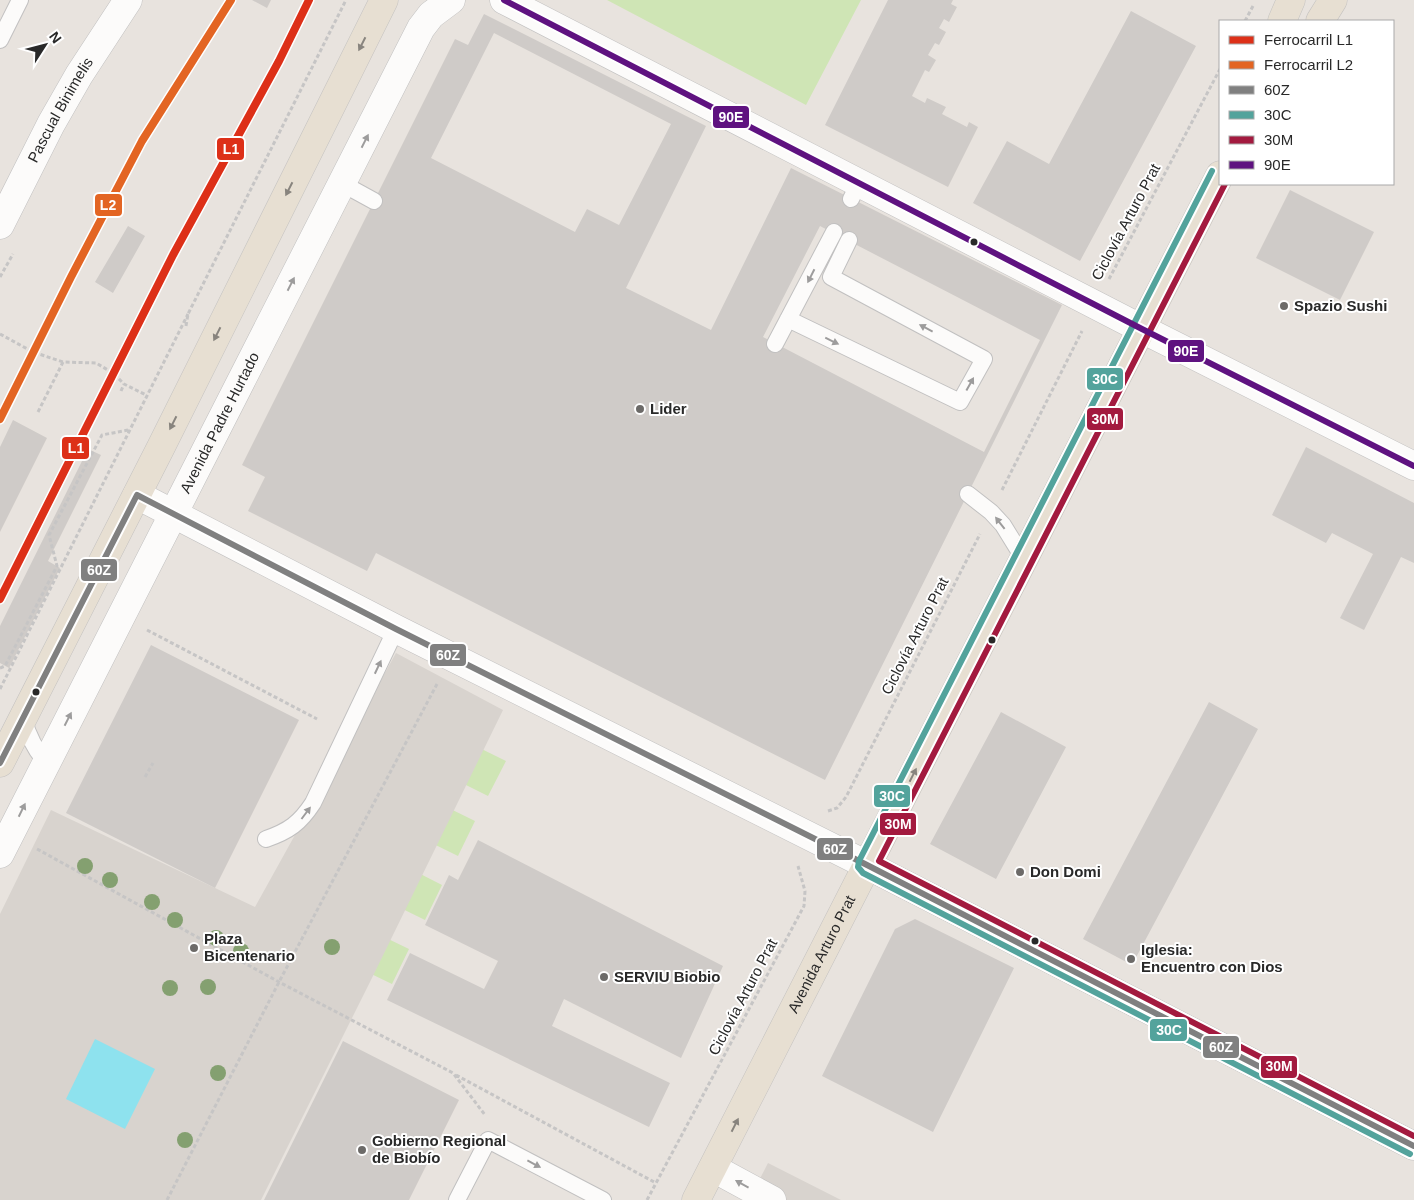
<svg xmlns="http://www.w3.org/2000/svg" width="1414" height="1200" font-family="Arial,sans-serif">
<style>
.green{fill:#cfe5b5}
.plaza{fill:#d8d3ce}
.water{fill:#8ee2ee}
.building{fill:#cfcbc8;fill-rule:evenodd}
.lines{fill:none;stroke-linecap:round;stroke-linejoin:round}
.service-casing{stroke:#c1c0c0;stroke-width:18}
.minor-casing{stroke:#c1c0c0;stroke-width:29}
.tertiary-casing{stroke:#c1c0c0;stroke-width:29}
.secondary-casing{stroke:#c1c0c0;stroke-width:29}
.primary-casing{stroke:#c4c2c0;stroke-width:29}
.path{stroke:#c6c5c5;stroke-width:3;stroke-dasharray:4 2.5;stroke-linecap:butt}
.service{stroke:#fcfbfa;stroke-width:16}
.minor{stroke:#fcfbfa;stroke-width:28}
.tertiary{stroke:#fcfbfa;stroke-width:28}
.secondary{stroke:#fcfbfa;stroke-width:28}
.primary{stroke:#e7dfd2;stroke-width:28}
.bus-1-casing{stroke:#fff;stroke-width:10}
.bus-2-casing{stroke:#fff;stroke-width:10}
.bus-3-casing{stroke:#fff;stroke-width:10}
.bus-4-casing{stroke:#fff;stroke-width:10}
.bus-1{stroke:#808080;stroke-width:6}
.bus-2{stroke:#53a39c;stroke-width:6}
.bus-3{stroke:#a31a3f;stroke-width:6}
.bus-4{stroke:#5f1280;stroke-width:6}
.rail-1-casing{stroke:#fff;stroke-width:11}
.rail-2-casing{stroke:#fff;stroke-width:11}
.rail-1{stroke:#dd3018;stroke-width:8}
.rail-2{stroke:#e36523;stroke-width:8}
.tree{fill:#84a070}
.oneway{fill:#88847e}
.oneway2{fill:#9d9c9c}
.bus-dot{fill:#292929;stroke:#fff;stroke-width:2}
.poi-dot{fill:#6c6a68;stroke:#fff;stroke-width:2}
.labels{text-anchor:middle;stroke-width:4;stroke-linejoin:round;paint-order:stroke}
.street-label{font-size:15px;fill:#292929;stroke:#fff}
.poi-label{font-size:15px;font-weight:bold;fill:#292929;stroke:#fff;text-anchor:start}
.line-badge{stroke:#fff;stroke-width:2}
.badge-label{font-size:14px;text-anchor:middle;font-weight:bold;fill:#fff}
</style>
<rect width="100%" height="100%" fill="#e8e3de"/>
<path class="green" d="M607,0H861L806,105Z
M449,733L506,761L488,796L432,768Z
M418,793L475,821L458,856L401,828Z
M385,856L442,885L425,920L368,892Z
M351,921L409,949L392,984L334,956Z"/>
<path class="plaza" d="M396,653L503,710L370,982L261,1200H0V914L51,810L255,907Z
M768,1163L841,1200H749Z"/>
<path class="water" d="M95,1039L155,1069L125,1129L66,1099Z"/>
<path class="building" d="M252,0H271L267,8Z
M888,0H953L951,4L957,7L949,22L944,19L939,28L946,32L939,45L935,43L928,55L936,60L929,72L925,70L912,96L925,103L927,98L946,107L942,114L967,127L969,122L978,127L948,187L825,125Z
M1131,11L1196,46L1080,261L973,203L1007,141L1049,164Z
M484,14L706,126L626,288L711,330L791,168L1062,305L825,780L376,553L367,571L248,511L265,477L242,465L455,39L468,45ZM494,33L671,124L619,225L587,209L575,232L431,158ZM820,226L1040,340L984,452L763,337Z
M1290,190L1374,232L1340,300L1256,258Z
M128,226L145,236L113,293L95,282Z
M13,420L47,438L0,532V447Z
M1306,447L1414,503V563L1401,557L1364,630L1340,618L1373,554L1332,533L1326,543L1272,515Z
M88,449L101,455L48,561L60,568L9,668L0,663V626Z
M151,645L299,720L215,888L66,813Z
M1209,702L1258,729L1132,965L1083,939Z
M1001,712L1066,747L996,879L930,844Z
M478,840L723,966L681,1058L564,999L552,1026L670,1083L649,1127L387,1000L410,953L484,989L498,961L425,925L449,875L458,880Z
M915,919L1014,968L933,1132L822,1076L895,929Z
M343,1041L459,1100L409,1200H264Z"/>
<g class="lines">
<g class="service-casing">
<path id="service" d="M0,40L20,0
M343,184L374,201
M851,199L859,183
M788,319L960,402L984,359L831,277L849,240
M775,344L834,232
M968,494L991,512L1003,525L1024,559
M23,718C28,735 34,749 46,762
M266,839C289,831 300,823 313,803L396,629
M457,1200L488,1140L603,1200"/>
</g>
<g class="minor-casing">
<g id="minor">
<path id="s1" d="M0,854L421,28L431,15L451,0"/>
<path d="M713,1168L772,1200"/>
</g>
</g>
<g class="tertiary-casing">
<g id="tertiary">
<path id="s2" d="M0,225L51,124L79,75L128,0"/>
</g>
</g>
<g class="secondary-casing">
<path id="secondary" d="M504,0L1142,329L1414,466
M137,495L396,629L867,865L1414,1146"/>
</g>
<g class="primary-casing">
<g id="primary">
<path d="M1282,21L1291,0"/>
<path d="M1320,21L1333,0"/>
<path d="M0,763L161,447L384,0"/>
<path id="s3" d="M696,1200L1220,175"/>
</g>
</g>
<path class="path" d="M1245,21L1253,6
M0,277L13,254
M1109,279L1220,69
M186,326L188,314L346,0
M0,334L33,352L63,362
M121,391L124,384
M38,412L63,362L96,363L113,373L124,384L146,395
M1002,490L1082,331
M147,630L317,719
M0,668L5,666L57,566L49,535L102,435L128,430
M0,689L188,314
M145,777L153,763
M828,811L837,808L846,797L980,534
M37,849L279,982L453,1073L485,1115
M456,1075L656,1183
M167,1200L279,982L437,684
M647,1200L804,906L805,891L798,866"/>
<use href="#service" class="service"/>
<use href="#minor" class="minor"/>
<use href="#tertiary" class="tertiary"/>
<use href="#secondary" class="secondary"/>
<use href="#primary" class="primary"/>
<g class="bus-1-casing">
<path id="bus-1" d="M0,763L137,495L396,629L867,865L1414,1146"/>
</g>
<g class="bus-2-casing">
<path id="bus-2" d="M1212,171L859,861L858,867L863,873L1410,1154"/>
</g>
<g class="bus-3-casing">
<path id="bus-3" d="M1225,184L879,861L1414,1136"/>
</g>
<g class="bus-4-casing">
<path id="bus-4" d="M504,0L1142,329L1414,466"/>
</g>
<use href="#bus-1" class="bus-1"/>
<use href="#bus-2" class="bus-2"/>
<use href="#bus-3" class="bus-3"/>
<use href="#bus-4" class="bus-4"/>
<g class="rail-1-casing">
<path id="rail-1" d="M0,599L173,255L279,61L309,0"/>
</g>
<g class="rail-2-casing">
<path id="rail-2" d="M0,419L71,277L142,141L231,0"/>
</g>
<use href="#rail-1" class="rail-1"/>
<use href="#rail-2" class="rail-2"/>
</g>
<g class="tree">
<circle cx="85" cy="866" r="8"/>
<circle cx="110" cy="880" r="8"/>
<circle cx="152" cy="902" r="8"/>
<circle cx="175" cy="920" r="8"/>
<circle cx="216" cy="938" r="8"/>
<circle cx="332" cy="947" r="8"/>
<circle cx="241" cy="951" r="8"/>
<circle cx="208" cy="987" r="8"/>
<circle cx="170" cy="988" r="8"/>
<circle cx="218" cy="1073" r="8"/>
<circle cx="185" cy="1140" r="8"/>
</g>
<defs><path id="oneway-solid" d="M-6-.8H1V-3.2L6.5 0L1 3.2V.8H-6Z" transform="scale(1.25)"/></defs>
<g class="oneway">
<use href="#oneway-solid" transform="translate(362 44) rotate(117)"/>
<use href="#oneway-solid" transform="translate(289 189) rotate(117)"/>
<use href="#oneway-solid" transform="translate(217 334) rotate(117)"/>
<use href="#oneway-solid" transform="translate(173 423) rotate(117)"/>
<use href="#oneway-solid" transform="translate(913 775) rotate(-63)"/>
<use href="#oneway-solid" transform="translate(735 1125) rotate(-63)"/>
</g>
<g class="oneway2">
<use href="#oneway-solid" transform="translate(365 141) rotate(-63)"/>
<use href="#oneway-solid" transform="translate(811 276) rotate(117)"/>
<use href="#oneway-solid" transform="translate(291 284) rotate(-63)"/>
<use href="#oneway-solid" transform="translate(926 328) rotate(-152)"/>
<use href="#oneway-solid" transform="translate(832 341) rotate(26)"/>
<use href="#oneway-solid" transform="translate(970 384) rotate(-61)"/>
<use href="#oneway-solid" transform="translate(1000 523) rotate(-128)"/>
<use href="#oneway-solid" transform="translate(378 667) rotate(-65)"/>
<use href="#oneway-solid" transform="translate(68 719) rotate(-63)"/>
<use href="#oneway-solid" transform="translate(22 810) rotate(-64)"/>
<use href="#oneway-solid" transform="translate(306 813) rotate(-53)"/>
<use href="#oneway-solid" transform="translate(534 1164) rotate(28)"/>
<use href="#oneway-solid" transform="translate(742 1184) rotate(-151)"/>
</g>
<g class="bus-dot">
<circle cx="974" cy="242" r="4.5"/>
<circle cx="992" cy="640" r="4.5"/>
<circle cx="36" cy="692" r="4.5"/>
<circle cx="1035" cy="941" r="4.5"/>
</g>
<g class="poi-dot">
<circle cx="1284" cy="306" r="5"/>
<circle cx="640" cy="409" r="5"/>
<circle cx="1020" cy="872" r="5"/>
<circle cx="194" cy="948" r="5"/>
<circle cx="1131" cy="959" r="5"/>
<circle cx="604" cy="977" r="5"/>
<circle cx="362" cy="1150" r="5"/>
</g>
<g class="labels">
<g class="street-label">
<text dy="5" stroke="none"><textPath href="#s2" startOffset="130">Pascual Binimelis</textPath></text>
<text transform="translate(1126 222) rotate(-62)" y="5">Ciclovía Arturo Prat</text>
<text dy="5" stroke="none"><textPath href="#s1" startOffset="484">Avenida Padre Hurtado</textPath></text>
<text transform="translate(915 636) rotate(-63)" y="5">Ciclovía Arturo Prat</text>
<text dy="5" stroke="none"><textPath href="#s3" startOffset="276">Avenida Arturo Prat</textPath></text>
<text transform="translate(743 997) rotate(-62)" y="5">Ciclovía Arturo Prat</text>
</g>
<g class="poi-label">
<text x="1294" y="311">Spazio Sushi</text>
<text x="650" y="414">Lider</text>
<text x="1030" y="877">Don Domi</text>
<text x="204" y="944">Plaza<tspan x="204" dy="17">Bicentenario</tspan></text>
<text x="1141" y="955">Iglesia:<tspan x="1141" dy="17">Encuentro con Dios</tspan></text>
<text x="614" y="982">SERVIU Biobio</text>
<text x="372" y="1146">Gobierno Regional<tspan x="372" dy="17">de Biobío</tspan></text>
</g>
</g>
<g class="line-badge">
<rect x="712" y="105" width="38" height="24" rx="5" fill="#5f1280"/>
<rect x="216" y="137" width="29" height="24" rx="5" fill="#dd3018"/>
<rect x="94" y="193" width="29" height="24" rx="5" fill="#e36523"/>
<rect x="1167" y="339" width="38" height="24" rx="5" fill="#5f1280"/>
<rect x="1086" y="367" width="38" height="24" rx="5" fill="#53a39c"/>
<rect x="1086" y="407" width="38" height="24" rx="5" fill="#a31a3f"/>
<rect x="61" y="436" width="29" height="24" rx="5" fill="#dd3018"/>
<rect x="80" y="558" width="38" height="24" rx="5" fill="#808080"/>
<rect x="429" y="643" width="38" height="24" rx="5" fill="#808080"/>
<rect x="873" y="784" width="38" height="24" rx="5" fill="#53a39c"/>
<rect x="879" y="812" width="38" height="24" rx="5" fill="#a31a3f"/>
<rect x="816" y="837" width="38" height="24" rx="5" fill="#808080"/>
<rect x="1149" y="1018" width="39" height="24" rx="5" fill="#53a39c"/>
<rect x="1202" y="1035" width="38" height="24" rx="5" fill="#808080"/>
<rect x="1260" y="1055" width="38" height="24" rx="5" fill="#a31a3f"/>
</g>
<g class="badge-label">
<text x="731" y="122">90E</text>
<text x="231" y="154">L1</text>
<text x="108" y="210">L2</text>
<text x="1186" y="356">90E</text>
<text x="1105" y="384">30C</text>
<text x="1105" y="424">30M</text>
<text x="76" y="453">L1</text>
<text x="99" y="575">60Z</text>
<text x="448" y="660">60Z</text>
<text x="892" y="801">30C</text>
<text x="898" y="829">30M</text>
<text x="835" y="854">60Z</text>
<text x="1169" y="1035">30C</text>
<text x="1221" y="1052">60Z</text>
<text x="1279" y="1071">30M</text>
</g>
<rect x="1219" y="20" width="175" height="165" fill="#ffffff" stroke="#a9a9a9"/>
<rect x="1229" y="36" width="25" height="8" fill="#dd3018" stroke="#a9a9a9"/>
<text x="1264" y="45" font-size="15" fill="#292929">Ferrocarril L1</text>
<rect x="1229" y="61" width="25" height="8" fill="#e36523" stroke="#a9a9a9"/>
<text x="1264" y="70" font-size="15" fill="#292929">Ferrocarril L2</text>
<rect x="1229" y="86" width="25" height="8" fill="#808080" stroke="#a9a9a9"/>
<text x="1264" y="95" font-size="15" fill="#292929">60Z</text>
<rect x="1229" y="111" width="25" height="8" fill="#53a39c" stroke="#a9a9a9"/>
<text x="1264" y="120" font-size="15" fill="#292929">30C</text>
<rect x="1229" y="136" width="25" height="8" fill="#a31a3f" stroke="#a9a9a9"/>
<text x="1264" y="145" font-size="15" fill="#292929">30M</text>
<rect x="1229" y="161" width="25" height="8" fill="#5f1280" stroke="#a9a9a9"/>
<text x="1264" y="170" font-size="15" fill="#292929">90E</text>
<g transform="translate(45 45) rotate(54)" stroke="#ffffff" stroke-width="4" paint-order="stroke">
<path d="M0-4L9 19L0 12L-9 19Z" fill="#292929"/>
<text y="-8" font-size="14" font-weight="bold" text-anchor="middle" fill="#292929">N</text>
</g>
</svg>
